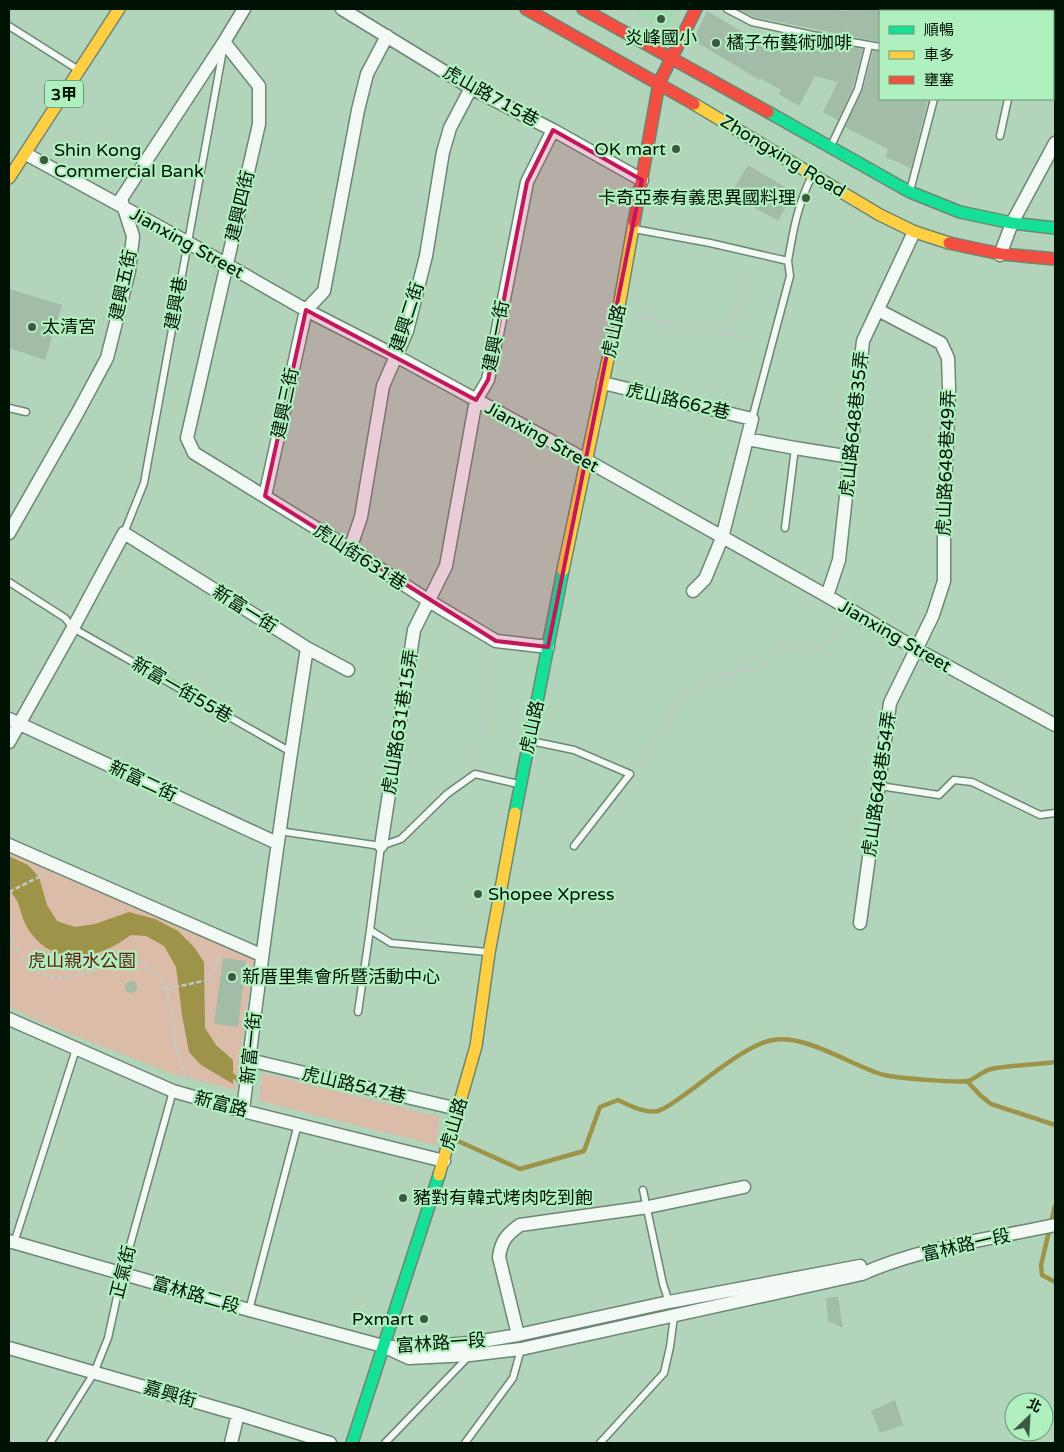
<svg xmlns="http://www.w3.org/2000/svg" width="1064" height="1452" font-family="'Varela Round','Noto Sans TC',sans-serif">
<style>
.built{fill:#a3d9b0}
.green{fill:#dabca8}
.water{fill:#9e9449}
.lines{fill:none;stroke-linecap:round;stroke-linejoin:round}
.stream{stroke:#9e9449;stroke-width:4.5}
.building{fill:#a2bca8}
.lane-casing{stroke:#6d8774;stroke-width:9}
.street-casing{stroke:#6d8774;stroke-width:15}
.fast-casing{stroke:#6d8774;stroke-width:14}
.slow-casing{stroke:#6d8774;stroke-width:14}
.jam-casing{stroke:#6d8774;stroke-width:14}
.path{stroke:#c1cbc3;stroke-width:2.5;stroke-dasharray:5 2.5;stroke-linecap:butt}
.lane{stroke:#f3f9f5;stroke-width:6}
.street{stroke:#f3f9f5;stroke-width:12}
.fast{stroke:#16e098;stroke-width:11}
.slow{stroke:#ffcf43;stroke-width:11}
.jam{stroke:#f24e42;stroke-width:11}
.marked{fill:#c2185b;fill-opacity:0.2;stroke:#c2185b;stroke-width:4;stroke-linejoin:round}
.poi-dot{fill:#3e5644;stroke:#b0efbe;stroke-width:2}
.labels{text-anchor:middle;stroke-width:4.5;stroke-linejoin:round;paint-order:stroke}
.shield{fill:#b0efbe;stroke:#35543c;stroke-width:1}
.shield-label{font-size:16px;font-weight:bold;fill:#001204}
.poi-label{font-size:18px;fill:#001204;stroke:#b0efbe;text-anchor:start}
.street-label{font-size:18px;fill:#001204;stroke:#b0efbe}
.park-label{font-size:18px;fill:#611c11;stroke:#b0efbe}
</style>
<rect width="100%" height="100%" fill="#b2d4ba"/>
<path class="built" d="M632,9H677L667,30Z"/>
<path class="green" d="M9,851L254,959L235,1090L173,1074L40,1022L9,1007Z
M262,1073L440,1117L436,1145L259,1101Z"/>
<path class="water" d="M9,856L28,865L39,877L47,905L57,921L75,927L95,924L129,912L155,919L178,931L194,947L204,962L205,1028L216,1045L233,1060V1084L201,1065L189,1052L182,1015L176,967L164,946L146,936L131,935C99,959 57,969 30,932C24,924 21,912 18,903C16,898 10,892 9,887C7,878 9,865 9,856Z"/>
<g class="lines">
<path class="stream" d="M228,1072L241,1082
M967,1081L980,1095L991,1104L1055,1125
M458,1141L520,1169L584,1151L600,1107L618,1100C629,1105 645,1114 658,1111C667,1108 676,1101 684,1095C706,1080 747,1044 773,1040C806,1034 852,1066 884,1075C897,1078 957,1083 968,1081C976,1078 983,1071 991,1069C1013,1065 1034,1065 1055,1062
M1055,1206L1041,1265L1042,1275L1055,1282"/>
</g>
<path class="building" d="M737,9H831L845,11L846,9H880V42L754,17Z
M707,11L776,52L780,33L863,49L853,87L838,120L823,112L838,82L815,76L799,106L779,94L781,90L760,78L759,80L693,40Z
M873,51L880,52V99H928L911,168L886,157L888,149L845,127L863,90Z
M748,165L794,192L778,221L731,194Z
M9,289L62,305L45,360L9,348Z
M223,958L246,961L238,1027L214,1024Z
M125 987a6 6 0 1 1 12 0a6 6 0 1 1-12 0Z
M838,1297L843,1328L828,1321L826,1298Z
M895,1400L903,1425L880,1433L871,1411Z"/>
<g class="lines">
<g class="lane-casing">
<path id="lane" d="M727,9L752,22L812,35L880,47
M956,11L957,9
M1027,11V9
M9,26L77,69
M1000,136L1008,99
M831,146L858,89L869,45
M910,191L934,99
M634,229L710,243L788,261L790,276L752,419
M788,261C793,231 798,203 812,176
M9,408L26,412
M785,528L795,448
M124,533L144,483L223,50
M9,582L65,618L73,628L291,752
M531,741L574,750L630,774L574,846
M880,786L939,795L954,780L972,782L1040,815L1055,813
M279,831L381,846L401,839L447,794L475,774L518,784
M381,846L370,930L391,943L487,952
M358,1012L370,930
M643,1190L663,1284L669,1302
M14,1243L76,1049
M249,1310L298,1124
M50,1443L94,1373L108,1338L122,1274L173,1091
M385,1443L470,1355
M465,1443L513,1378L521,1349
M600,1443L664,1373L670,1347L674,1316"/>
</g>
<g class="street-casing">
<path id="street" d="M342,9L471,88L553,130L642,180
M224,42L259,86V124L187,438L194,453L350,549L429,601L496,641L548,647
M26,154L187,242L306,310L396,356L586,460L827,596L918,650L1055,725
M1000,255L1012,223L1055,143
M603,383L752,419L722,538L705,579L693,591
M747,439L795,448L851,457
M265,496L306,310L324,291L358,110L367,74L387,36
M9,533L78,412L107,358L129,271L133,236L121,199L224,42L244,9
M350,549L361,517L383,386L407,331L426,256L443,152L450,128L471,88
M827,596L839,560L863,341L914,232
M9,719L277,843
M9,742L73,628L124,533L307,648L348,670
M9,845L261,955
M381,846L414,630L446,566L476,400L488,380L527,182L553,130
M860,923L890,703L933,615L944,581V519L949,387L948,358L941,343L878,310
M9,1019L173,1091L243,1111L444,1161
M249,1060L458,1109
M243,1111C261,956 283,802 307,648
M9,1241L249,1310L383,1346L409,1358L470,1355L521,1349L862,1274C922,1247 991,1239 1055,1225
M518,1335L499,1257C501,1241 507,1234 520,1225L648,1207L744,1187
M391,1347L407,1348L470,1343L518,1335L669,1302L860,1266
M9,1348L238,1414L330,1443
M231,1443L238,1414"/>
</g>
<g class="fast-casing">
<path id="fast" d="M768,112L910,192L960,212L1012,223L1055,228
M515,813L563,570
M352,1443L439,1175"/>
</g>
<g class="slow-casing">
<path id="slow" d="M694,104L880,215L915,232L949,243
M9,178L119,9
M563,570L618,312L634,222
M439,1175L476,1046L489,953L515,813"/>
</g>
<g class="jam-casing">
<path id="jam" d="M526,9L694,104
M583,9L768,112
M634,222L659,83L696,9
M949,243L1001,254L1055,259"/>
</g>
<path class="path" d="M632,315L749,339
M732,335L747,261
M476,765L494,654
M636,767L653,747L675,705L683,694L728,673L759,669L767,662L776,646C789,644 792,646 804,648C827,652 833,637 845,621
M9,892L45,874
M9,927C20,973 47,986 92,971C102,968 114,961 125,960C137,959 150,966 158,976C173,994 171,1020 175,1042C176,1049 180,1056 182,1064C184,1070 185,1076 187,1082
M167,989L212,979L220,953"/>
<use href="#lane" class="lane"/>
<use href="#street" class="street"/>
<use href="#fast" class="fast"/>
<use href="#slow" class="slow"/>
<use href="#jam" class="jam"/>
</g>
<path class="marked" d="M553,130L642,180L548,647L496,641L265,496L306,310L476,400L488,380L527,182Z"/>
<g class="poi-dot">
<circle cx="661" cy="19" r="5"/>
<circle cx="716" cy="43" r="5"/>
<circle cx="676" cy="149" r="5"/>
<circle cx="44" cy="160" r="5"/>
<circle cx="806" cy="198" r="5"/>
<circle cx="32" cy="327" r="5"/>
<circle cx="478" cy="894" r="5"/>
<circle cx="232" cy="977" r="5"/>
<circle cx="403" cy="1198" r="5"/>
<circle cx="424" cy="1319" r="5"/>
</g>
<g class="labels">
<rect class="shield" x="45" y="80.5" width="38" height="27" rx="4"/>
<g class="shield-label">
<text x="64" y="100">3甲</text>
</g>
<g class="poi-label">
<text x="661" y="44" text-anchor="middle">炎峰國小</text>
<text x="726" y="49">橘子布藝術咖啡</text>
<text x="666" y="155" text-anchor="end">OK mart</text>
<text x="54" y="156">Shin Kong<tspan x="54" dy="21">Commercial Bank</tspan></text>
<text x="796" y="204" text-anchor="end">卡奇亞泰有義思異國料理</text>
<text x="42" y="333">太清宮</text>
<text x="488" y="900">Shopee Xpress</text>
<text x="242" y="983">新厝里集會所暨活動中心</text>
<text x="413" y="1204">豬對有韓式烤肉吃到飽</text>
<text x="414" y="1325" text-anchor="end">Pxmart</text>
</g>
<g class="street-label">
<text transform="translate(491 96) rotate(29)" y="6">虎山路715巷</text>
<text transform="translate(783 156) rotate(31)" y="6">Zhongxing Road</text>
<text transform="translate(240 206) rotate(-77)" y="6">建興四街</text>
<text transform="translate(187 243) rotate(29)" y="6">Jianxing Street</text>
<text transform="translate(123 285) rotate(-78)" y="6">建興五街</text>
<text transform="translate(176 303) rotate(-80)" y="6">建興巷</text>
<text transform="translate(407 317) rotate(-72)" y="6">建興二街</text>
<text transform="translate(614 331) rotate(-78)" y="6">虎山路</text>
<text transform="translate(496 336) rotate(-79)" y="6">建興一街</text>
<text transform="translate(678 401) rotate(13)" y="6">虎山路662巷</text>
<text transform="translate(285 403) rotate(-78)" y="6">建興三街</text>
<text transform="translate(854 424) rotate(-84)" y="6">虎山路648巷35弄</text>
<text transform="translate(542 437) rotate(29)" y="6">Jianxing Street</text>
<text transform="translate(946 463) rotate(-88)" y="6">虎山路648巷49弄</text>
<text transform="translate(360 557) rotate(33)" y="6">虎山街631巷</text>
<text transform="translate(245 609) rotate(32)" y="6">新富一街</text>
<text transform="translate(895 636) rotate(30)" y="6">Jianxing Street</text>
<text transform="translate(182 690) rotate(30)" y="6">新富一街55巷</text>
<text transform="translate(400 722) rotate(-81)" y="6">虎山路631巷15弄</text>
<text transform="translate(532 727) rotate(-78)" y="6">虎山路</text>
<text transform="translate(143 781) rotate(25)" y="6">新富二街</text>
<text transform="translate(879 784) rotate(-82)" y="6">虎山路648巷54弄</text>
<text transform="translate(251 1048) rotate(-84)" y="6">新富一街</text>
<text transform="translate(354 1085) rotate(13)" y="6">虎山路547巷</text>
<text transform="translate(221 1104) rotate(15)" y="6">新富路</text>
<text transform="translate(454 1124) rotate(-74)" y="6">虎山路</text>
<text transform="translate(966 1245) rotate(-13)" y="6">富林路一段</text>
<text transform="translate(123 1272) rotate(-76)" y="6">正氣街</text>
<text transform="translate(196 1295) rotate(16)" y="6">富林路二段</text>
<text transform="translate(441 1343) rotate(-4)" y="6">富林路一段</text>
<text transform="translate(170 1394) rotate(16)" y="6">嘉興街</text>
</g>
<g class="park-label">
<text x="82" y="967">虎山親水公園</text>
</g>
</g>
<rect width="1064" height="1452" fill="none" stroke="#001204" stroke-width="20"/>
<rect x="879" y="10" width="175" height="90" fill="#b0efbe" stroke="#6a9774"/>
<rect x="889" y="26" width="25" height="8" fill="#16e098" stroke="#6a9774"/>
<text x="924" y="35" font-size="15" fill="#001204">順暢</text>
<rect x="889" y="51" width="25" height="8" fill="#ffcf43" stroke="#6a9774"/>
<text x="924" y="60" font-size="15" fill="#001204">車多</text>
<rect x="889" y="76" width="25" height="8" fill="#f24e42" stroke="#6a9774"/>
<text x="924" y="85" font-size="15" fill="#001204">壅塞</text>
<g transform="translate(1029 1417) rotate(25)"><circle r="24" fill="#b0efbe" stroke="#6a9774"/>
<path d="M0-4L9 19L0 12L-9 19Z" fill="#3e5644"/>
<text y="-8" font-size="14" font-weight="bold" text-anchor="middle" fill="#001204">北</text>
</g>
</svg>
